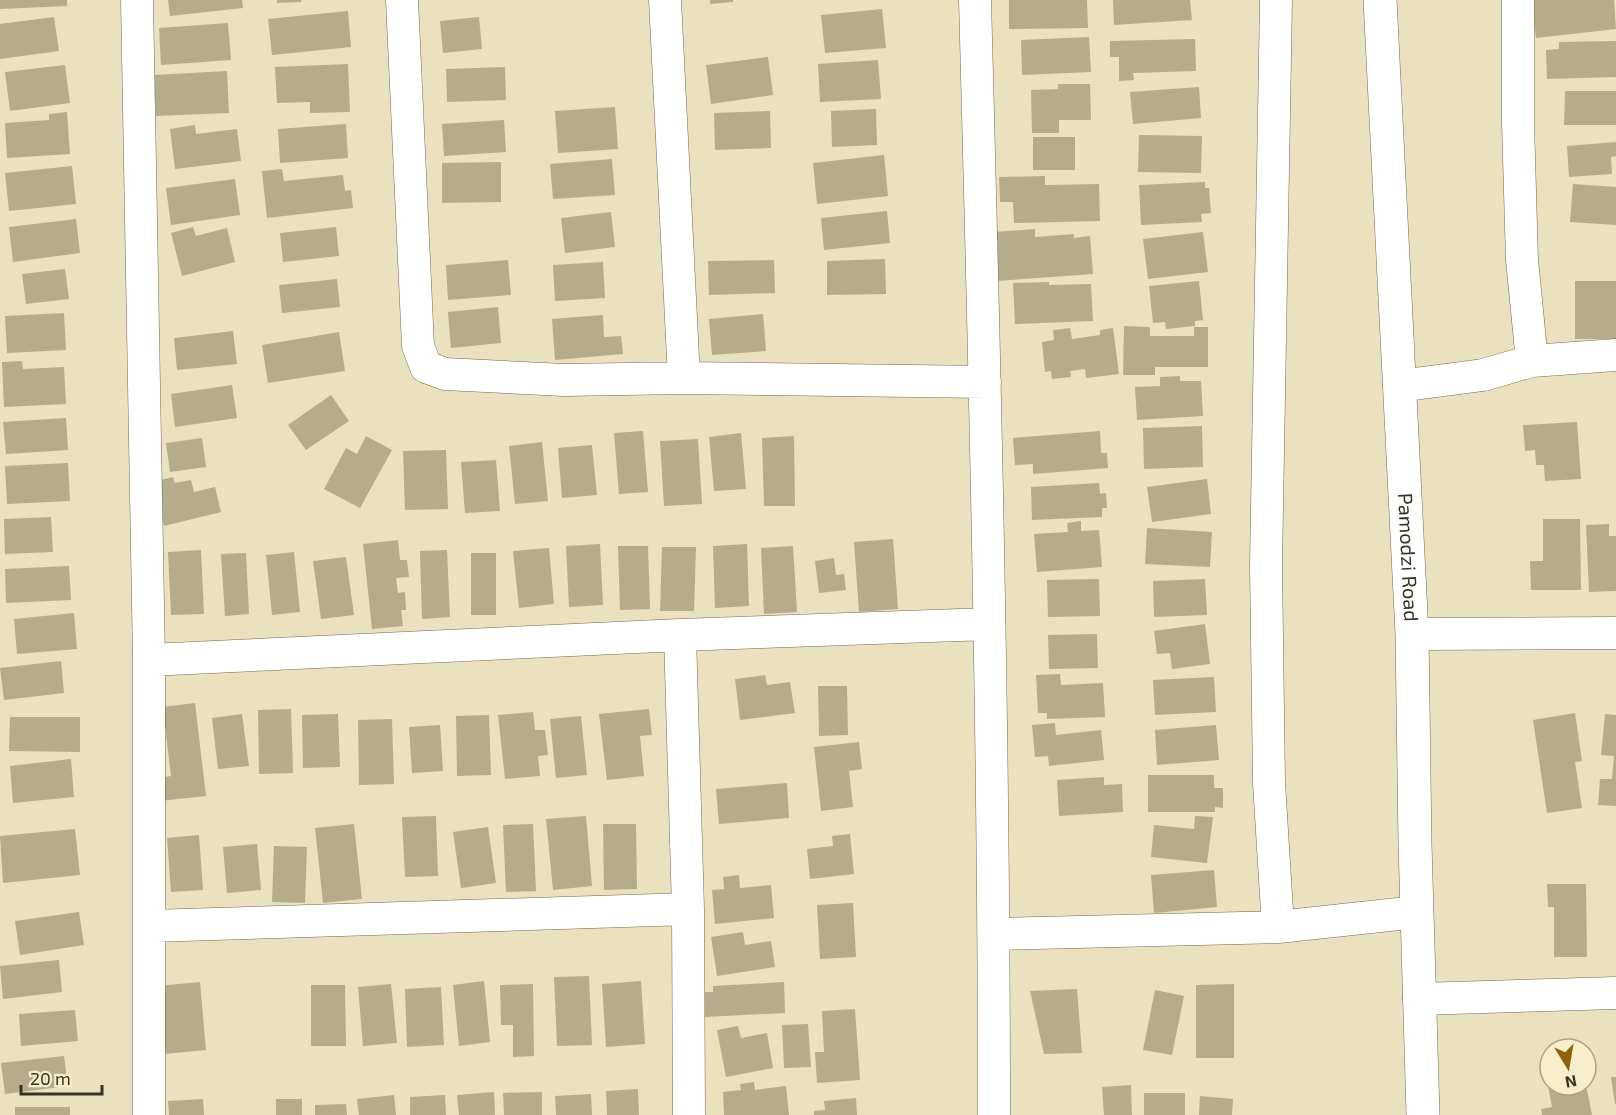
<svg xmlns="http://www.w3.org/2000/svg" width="1616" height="1115" font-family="'Exo 2',sans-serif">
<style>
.building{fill:#b5ac8b}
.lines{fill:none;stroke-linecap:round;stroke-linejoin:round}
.street-casing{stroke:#726a4b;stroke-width:33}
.secondary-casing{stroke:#726a4b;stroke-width:34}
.street{stroke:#fff;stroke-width:32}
.secondary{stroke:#fff;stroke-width:33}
.labels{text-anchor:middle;stroke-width:4.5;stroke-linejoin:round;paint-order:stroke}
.street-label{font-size:20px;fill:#373426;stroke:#f7eecb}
</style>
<rect width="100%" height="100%" fill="#eae1be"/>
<path class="building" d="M0,0H67V6L0,9Z
M168,0H242L243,8L170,16Z
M277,0H301V2L277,3Z
M710,0H733V2L710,4Z
M1009,0H1087L1088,28L1009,29Z
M1113,0H1190L1192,20L1114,25Z
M1531,0H1614L1616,29L1536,38Z
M882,9L886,48L825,53L821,15Z
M348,11L351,47L272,55L268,19Z
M54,17L59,51L0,59V24Z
M479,17L482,49L443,53L440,21Z
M228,23L231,60L161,65L159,28Z
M1089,37L1091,72L1022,75L1021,40Z
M1195,39L1196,71L1133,73L1134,80L1119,81V57H1110V41Z
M1616,41V77L1547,79L1546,50L1559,49V42Z
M768,57L773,95L711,104L706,65Z
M878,60L881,99L820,102L818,64Z
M348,64L350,112L310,113V102L277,103L275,67Z
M65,65L70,103L10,111L5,72Z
M505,67L506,100L447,102L446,69Z
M227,71L229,113L156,116L154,75Z
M1058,84H1090L1091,120H1059V133H1032L1031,90L1058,89Z
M1199,87L1201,118L1133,124L1130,92Z
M1565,91H1616V125H1564Z
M615,107L618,149L558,153L555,111Z
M876,109L877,145L832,147L831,111Z
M770,111L771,148L715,150L714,113Z
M67,112L70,154L7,158L5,123L49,120V114Z
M504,120L506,152L444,156L442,124Z
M346,124L348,158L280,163L278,129Z
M195,125L196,134L237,129L241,161L175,169L170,129Z
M1139,135L1202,136L1201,173L1138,172Z
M1033,137H1075V170H1033Z
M1616,142V156L1611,157L1612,174L1569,177L1567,146Z
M884,155L888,196L817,204L813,163Z
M612,159L615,195L553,199L550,164Z
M501,162V202L442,203V163Z
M72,166L76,204L9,211L5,173Z
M282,169L284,181L343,175L345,191L351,190L353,208L267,218L262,171Z
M1045,176V185L1099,184L1100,221L1014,223L1013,202H1000L999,177Z
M235,179L240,215L171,225L166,188Z
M1205,182V188H1209L1211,213L1201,214L1202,222L1141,225L1139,185Z
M1573,184L1616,187V225L1570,222Z
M887,211L890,243L824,250L821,218Z
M611,212L615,247L565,253L561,218Z
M76,219L80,253L13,262L9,227Z
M193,227L196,236L227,228L235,262L182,276L171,233Z
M336,227L339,256L283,262L280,233Z
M1035,229V237L1074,234V238L1090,236L1093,274L997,281L994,232Z
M1203,232L1208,272L1148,279L1143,239Z
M885,259L886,294L827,295V261Z
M508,260L511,295L448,300L446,265Z
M774,260L775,293L709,295L708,261Z
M603,262L605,298L555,301L553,265Z
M65,269L69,299L26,304L22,274Z
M337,279L340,307L282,313L279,285Z
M1199,281L1203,320L1195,321V326L1166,329L1165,322L1153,323L1149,286Z
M1575,281H1616V339H1575Z
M1049,282V285L1091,284L1093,321L1015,324L1013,283Z
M498,307L501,343L451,348L448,312Z
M64,313L66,350L7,353L5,316Z
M763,314L766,351L712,355L709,319Z
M603,315L604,337L621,336L623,354L555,360L552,319Z
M1124,326L1150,327V336H1194V327H1208V367H1155V375H1123Z
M1070,328L1072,339L1100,335V330L1113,328L1119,374L1086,378L1085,369L1070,371L1071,377L1052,379L1051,371L1045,372L1042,342L1054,340L1053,330Z
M233,331L237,364L177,370L174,338Z
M339,332L345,371L268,383L262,345Z
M22,361L23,369L64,367L66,404L4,407L2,362Z
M1180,376V381H1201L1203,416L1137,420L1135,387L1160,386V377Z
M232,385L237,418L175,427L171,394Z
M331,395L349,421L306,450L288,425Z
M66,418L68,450L6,454L3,422Z
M1577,422L1581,479L1545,481L1544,465H1536L1535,450L1525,451L1523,425Z
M1202,426L1203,467L1144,469L1143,428Z
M643,431L648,492L619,494L614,433Z
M1100,431L1101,453H1107L1108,468L1033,474V464L1015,465L1013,438Z
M741,433L746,489L714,491L709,437Z
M366,436L392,450L360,508L324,489L346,448L357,454Z
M794,436L795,506H764L762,438Z
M202,438L206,467L170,472L166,443Z
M698,439L702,504L664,506L660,441Z
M542,442L548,501L515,504L509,446Z
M592,445L597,495L562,498L558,448Z
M446,450L448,509L405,510L403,451Z
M496,460L500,511L465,513L461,462Z
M68,463L70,501L7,504L5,466Z
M173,477L175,483L191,480L194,492L215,487L221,512L164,526L153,482Z
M1207,479L1211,514L1152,522L1147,487Z
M1099,483L1100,494L1106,493L1107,508H1102V517L1032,520L1031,487Z
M51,517L53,552L5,554L4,519Z
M1543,519H1580L1581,590H1531L1530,561H1543Z
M1081,521V531L1099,530L1102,567L1037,572L1034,534L1068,532L1067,523Z
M1609,524V536H1616V591L1589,592L1586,525Z
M1147,528L1212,532L1210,567L1145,564Z
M893,539L898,609L859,612L854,542Z
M398,540L400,560H407L409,577L396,578L398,593L405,592L406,610H401L403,626L372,629L363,544Z
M600,544L603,605L569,607L566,546Z
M747,544L749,606L715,608L713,546Z
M618,546H648L650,609L620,610Z
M793,546L797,612L764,614L761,548Z
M662,547H696L694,611H660Z
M549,548L554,604L519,608L513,551Z
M201,550L204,614L171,615L168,552Z
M447,550L450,617L422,619L420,551Z
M294,552L300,612L272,615L266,555Z
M246,553L249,614L225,616L221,554Z
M471,553H496V615H471Z
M346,557L354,615L321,619L313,561Z
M834,558L836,575L844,574L846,590L819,593L815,561Z
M69,566L71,600L6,603L5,569Z
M1099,579L1100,616L1048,617L1047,580Z
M1205,579L1207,615L1154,617L1153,581Z
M74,613L77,649L17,654L14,619Z
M1205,624L1210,664L1172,669L1170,653L1157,654L1154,631Z
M1097,634L1098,668L1049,669L1048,635Z
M61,661L64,693L4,700L0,668Z
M1060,674L1061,685L1103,683L1105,717L1047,719V713H1038L1036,675Z
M765,675L767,685L790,682L795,713L740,720L735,679Z
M1214,677L1216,712L1155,715L1153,680Z
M818,686H847L848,735L819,736Z
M195,703L206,796L160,801L158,778L171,776L165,726L157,727L154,708Z
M291,709L293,773L259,774L258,710Z
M649,709L652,735L640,736L644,776L607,780L599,714Z
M533,712L535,730H545L548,755L538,756L540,776L505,779L498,715Z
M1575,713L1582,761L1575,762L1582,808L1547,813L1533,720Z
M242,714L249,766L218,769L212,718Z
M338,714L340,767L303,768L302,715Z
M1605,714L1616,715V806L1598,805L1600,779H1612L1614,756L1601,755Z
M489,715L491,775L457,776L456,716Z
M581,716L587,775L556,778L550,719Z
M10,717H80V752L9,751Z
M392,719L394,784L359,785L358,720Z
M1055,723L1056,735L1101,730L1104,760L1049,766L1048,756L1035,757L1032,725Z
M440,725L443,771L412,773L409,727Z
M1216,725L1219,760L1157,765L1155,730Z
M859,742L862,769L849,771L853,807L821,811L814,747Z
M71,759L74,797L13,803L10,766Z
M1148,775H1214V788H1223V808L1215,807V812H1148Z
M1104,777V785L1122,784L1123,812L1059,816L1057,780Z
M787,783L789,818L719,824L716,789Z
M436,816L438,876L405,877L402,817Z
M586,816L592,886L553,890L546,819Z
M1195,816L1213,817L1207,863L1151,857L1154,825L1194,829Z
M354,824L362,899L323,903L315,828Z
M533,824L536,891L506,892L503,825Z
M603,824H636L637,889L604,890Z
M488,827L496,883L461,888L453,832Z
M75,829L80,875L3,883L0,836Z
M850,834L854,874L810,879L807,849L833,846L832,836Z
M199,835L203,890L171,892L167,838Z
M257,844L261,890L227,893L223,847Z
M274,846L307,847L305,903L272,902Z
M1214,870L1217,907L1154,913L1151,875Z
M739,875L740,888L771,885L774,918L715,924L712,890L724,889L723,877Z
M1547,884H1586L1587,957H1554V907H1548Z
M853,903L856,957L820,959L817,905Z
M79,912L84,945L20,955L15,921Z
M743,932L745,945L771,941L775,967L717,976L711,937Z
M59,960L62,992L3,999L0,966Z
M589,976L592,1045L557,1046L554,977Z
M484,981L490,1042L459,1046L453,985Z
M641,981L645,1044L606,1047L602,984Z
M200,982L206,1050L164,1054L157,986Z
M784,982L785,1013L705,1017L704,992H713V986Z
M391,984L397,1043L363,1046L358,987Z
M533,984L534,1056L513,1057V1025H501L500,985Z
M1234,984V1058H1196V985Z
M311,985H345L346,1046H311Z
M441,987L444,1045L407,1047L405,989Z
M1077,989L1082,1053L1044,1054L1030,991Z
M1155,990L1184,996L1172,1055L1143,1050Z
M855,1009L860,1080L817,1083L815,1052H824L822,1011Z
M75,1010L78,1041L21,1046L19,1014Z
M808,1024L811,1067L784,1068L782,1025Z
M738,1026L741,1038L767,1033L773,1068L726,1077L717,1030Z
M64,1056L68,1086L5,1094L1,1063Z
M1611,1077H1616V1104H1615Z
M1550,1080V1085H1586L1592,1115H1542L1541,1109L1552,1107L1547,1081Z
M754,1082L755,1090L786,1086L789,1115H724L723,1092L741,1090L740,1084Z
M1131,1085L1132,1115H1104L1102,1087Z
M638,1089L639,1115H607L606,1091Z
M494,1092L495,1115H459L457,1095Z
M542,1092V1115H504L503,1093Z
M1144,1093H1185V1115H1144Z
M591,1094L592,1115H556L555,1096Z
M394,1095L396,1115H359L357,1099Z
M445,1095L446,1115H410V1097Z
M1200,1096L1233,1099L1232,1115H1199Z
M856,1098L857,1115H814V1111L825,1110L824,1101Z
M203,1099L204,1115H169L168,1101Z
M276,1099H302V1115H276Z
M346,1104L347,1115H315V1105Z
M15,1107H70V1115H15Z"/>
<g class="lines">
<g class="street-casing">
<path id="street" d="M137,0L149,660V1115
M402,0L418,346L426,367L445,374L564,380L684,378L985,382
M665,0L684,378
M975,0C985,372 994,743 994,1115
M1276,0L1266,566L1269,783L1278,927
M1518,0V123L1522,260L1532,361
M1399,386L1483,375L1532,361L1616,355
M1412,634L1616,633
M680,635L688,909L689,1115
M149,660L680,635L988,624
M150,926L688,909
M994,934L1278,927L1417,912
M1419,999L1616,993"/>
</g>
<g class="secondary-casing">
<g id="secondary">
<path id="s1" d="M1380,0L1412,634L1415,844L1423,1115"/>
</g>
</g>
<use href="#street" class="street"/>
<use href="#secondary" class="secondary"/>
</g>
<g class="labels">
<g class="street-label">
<text dy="7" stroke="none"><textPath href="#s1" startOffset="558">Pamodzi Road</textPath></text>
</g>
</g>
<g transform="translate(1568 1067) rotate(169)"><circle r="28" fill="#f7eecb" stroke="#aaa489" stroke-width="1.5"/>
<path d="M0-4.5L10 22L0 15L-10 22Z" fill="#91600e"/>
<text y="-9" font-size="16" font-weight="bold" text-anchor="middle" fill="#373426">N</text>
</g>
<path d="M21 1085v9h81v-9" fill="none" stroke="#373426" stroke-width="3"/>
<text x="30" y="1085" font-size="18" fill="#373426" stroke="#f7eecb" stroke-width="4.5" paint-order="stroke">20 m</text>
</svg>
